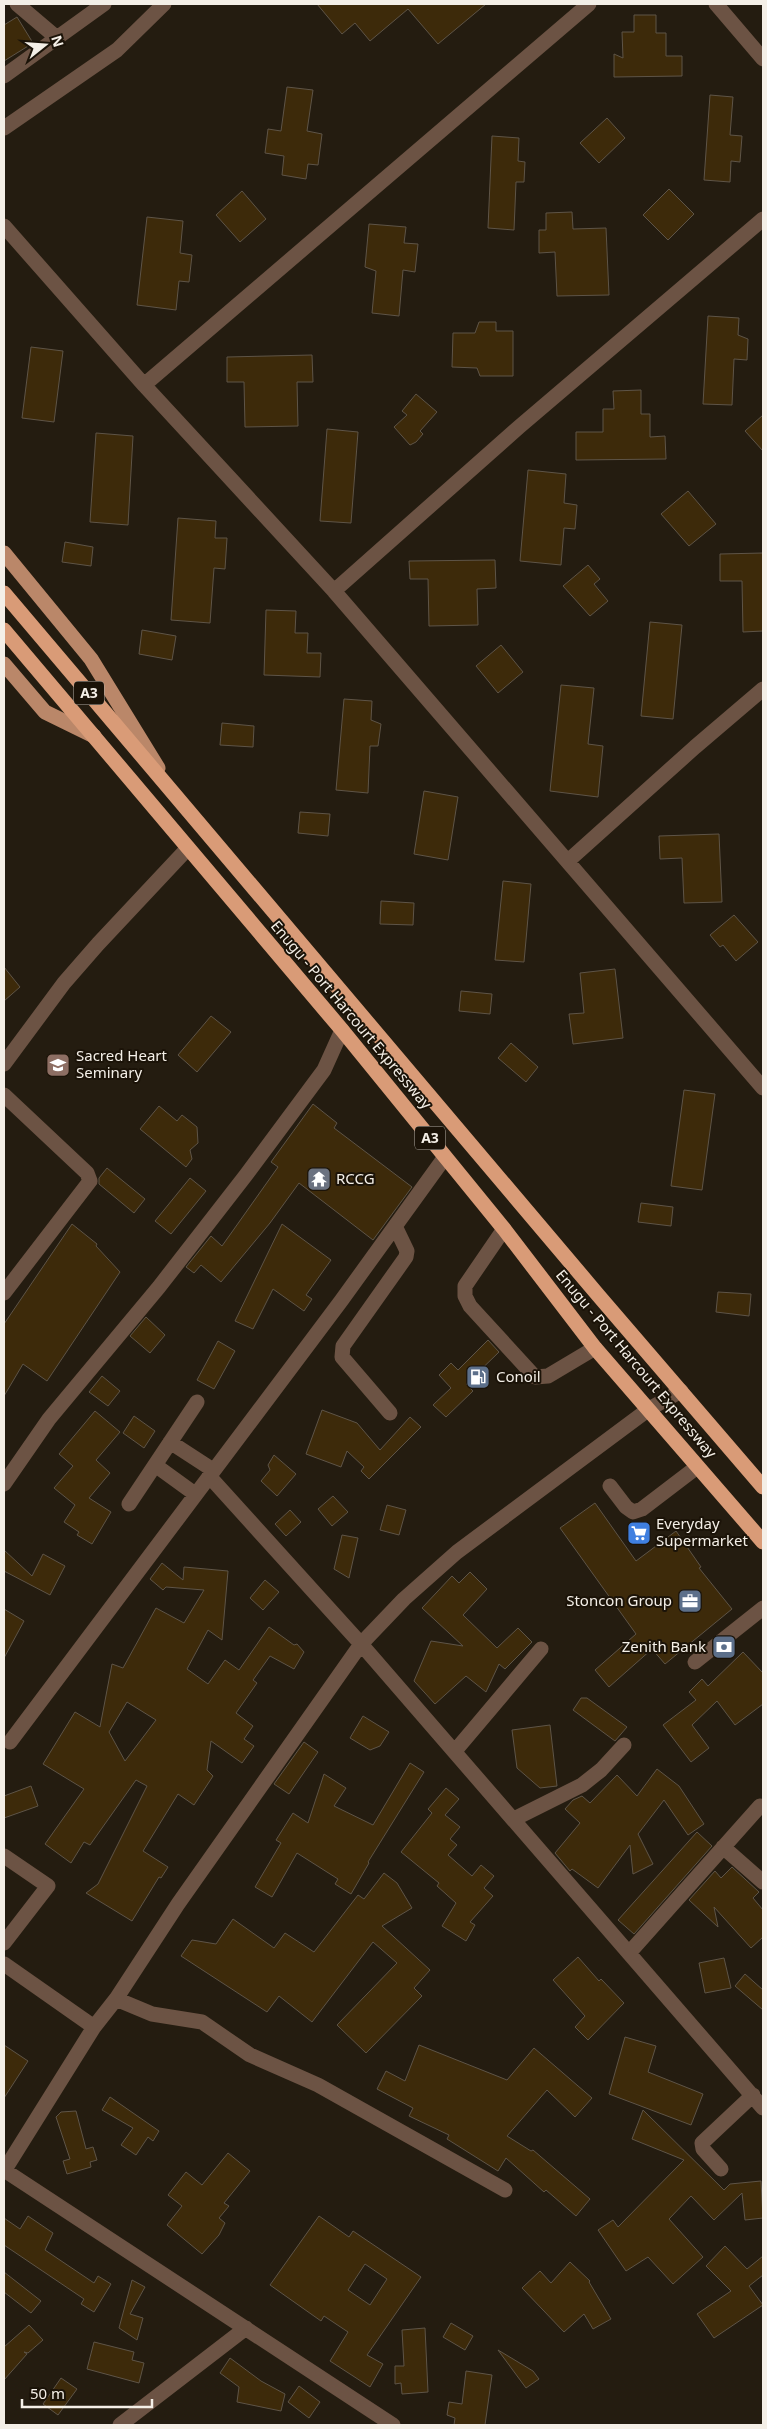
<svg xmlns="http://www.w3.org/2000/svg" width="767" height="2429" font-family="'Noto Sans',sans-serif">
<style>
.building{fill:#3d2a0a;stroke:#5e5447;fill-rule:evenodd}
.lines{fill:none;stroke-linecap:round;stroke-linejoin:round}
.minor{stroke:#6c5344;stroke-width:15}
.major{stroke:#ba8769;stroke-width:15}
.highway{stroke:#d99b77;stroke-width:15}
.labels{text-anchor:middle;stroke-width:4;stroke-linejoin:round;paint-order:stroke}
.shield{fill:#1b1308;stroke:#b3ada4;stroke-width:1}
.shield-label{font-size:14px;font-weight:bold;fill:#f4efe7}
.street-label{font-size:15px;fill:#f4efe7;stroke:#1b1308}
.poi-label{font-size:15px;fill:#f4efe7;stroke:#1b1308;text-anchor:start}
</style>
<rect width="100%" height="100%" fill="#241c10"/>
<path class="building" d="M317,4H486L438,44L408,9L370,41L355,23L342,34Z
M634,15H656V33H666V56H682V76L614,77V54L623,58L622,32H634Z
M17,17L33,43L4,61V25Z
M287,87L313,90L307,131L322,134L318,165L308,164L306,179L282,175L284,156L265,153L268,129L281,131Z
M710,95L733,97L730,135L742,136L740,162L731,161L730,182L704,180Z
M607,118L625,138L599,163L580,143Z
M492,136L519,138L518,161L525,162L524,182H516L514,230L488,228Z
M669,189L694,214L668,240L643,215Z
M242,191L266,219L240,242L216,215Z
M572,212L573,229L606,228L609,295L557,296L555,252L539,253V230H546V213Z
M147,217L183,221L180,253L192,255L189,282L179,281L176,310L137,305Z
M369,224L406,227L404,243L418,244L415,272L403,270L399,316L372,313L376,271L365,267Z
M708,316L739,318L738,335L748,339L747,360L734,359L732,405L703,404Z
M479,322H496V331H513V376H480L477,368L452,367L453,333H475Z
M31,347L63,351L54,422L22,418Z
M312,355L313,382H297L298,426L245,427L244,382H227V357Z
M641,390V414H650V437L665,436L666,459L576,460V432H603V409H614L613,391Z
M416,394L437,412L420,431L423,434L416,442L410,445L394,427L407,415L402,411Z
M763,415V451L745,431Z
M327,429L358,432L351,523L320,521Z
M96,433L133,436L128,525L90,522Z
M528,470L566,474L564,503L577,505L575,529L564,528L561,565L520,561Z
M688,491L716,524L689,546L661,514Z
M178,518L216,521L215,538H227L225,569L214,568L210,623L171,620Z
M65,542L93,547L91,566L62,562Z
M763,553V631L743,632L742,581H720V554Z
M495,560L496,588L477,589L478,625L429,626L428,579H410L409,561Z
M588,565L600,579L594,584L608,601L590,616L563,586Z
M266,610L296,611L295,633H308L307,653H321L320,677L264,675Z
M650,622L682,625L673,719L641,716Z
M142,630L176,636L172,660L139,654Z
M501,645L523,672L498,693L476,666Z
M561,685L594,688L588,744L603,746L598,797L550,791Z
M344,699L372,701L371,720L381,724L378,746H370L368,793L336,790Z
M222,723L254,726L253,747L220,745Z
M424,791L458,797L448,860L414,854Z
M300,812L330,814L328,836L298,833Z
M719,834L722,902L684,903L682,858L660,859L659,836Z
M503,881L531,884L524,962L495,960Z
M381,901L414,903L413,925L380,924Z
M734,915L758,942L736,961L723,945L720,947L710,935Z
M4,967L20,987L4,1001Z
M615,969L623,1038L573,1044L569,1014L584,1013L580,973Z
M461,991L492,994L490,1014L459,1011Z
M211,1016L231,1032L197,1072L178,1055Z
M511,1043L538,1067L526,1082L498,1058Z
M684,1090L715,1094L702,1190L671,1186Z
M313,1104L337,1123L334,1128L412,1187L373,1240L299,1183L270,1223L221,1282L201,1265L194,1273L186,1267L211,1236L222,1246L278,1167L271,1162Z
M159,1106L177,1121L182,1115L197,1127L198,1143L190,1150L192,1159L186,1167L140,1129Z
M107,1168L145,1199L134,1213L99,1184V1178Z
M190,1178L206,1191L171,1234L155,1221Z
M641,1203L673,1207L671,1226L638,1222Z
M72,1224L97,1244L96,1246L120,1272L47,1381L23,1364L4,1396V1324Z
M282,1224L331,1260L306,1295L312,1299L304,1311L273,1289L253,1329L235,1321Z
M718,1292L751,1294L749,1316L716,1312Z
M146,1317L165,1335L150,1353L130,1336Z
M488,1340L499,1352L466,1384L473,1391L446,1417L433,1405L451,1388L439,1375L451,1363L458,1370Z
M218,1341L235,1351L214,1389L197,1380Z
M102,1376L120,1391L108,1406L89,1392Z
M322,1410L357,1423L380,1450L410,1417L421,1427L369,1479L361,1471L364,1467L347,1451L341,1467L306,1454Z
M95,1411L120,1432L96,1460L110,1473L89,1498L111,1512L92,1544L77,1535L79,1532L64,1522L75,1505L54,1488L73,1466L59,1454Z
M134,1416L155,1431L144,1448L123,1433Z
M274,1455L296,1474L277,1496L261,1481L270,1470L268,1465Z
M333,1496L348,1512L332,1526L318,1509Z
M595,1503L636,1561L676,1531L701,1567L699,1568L732,1609L665,1664L652,1649L609,1687L595,1670L636,1634L560,1528Z
M387,1505L406,1510L399,1535L380,1530Z
M290,1510L301,1522L286,1536L275,1524Z
M342,1535L358,1538L349,1578L334,1569Z
M4,1550L32,1576L43,1554L65,1566L50,1595L4,1571Z
M162,1563L183,1580L184,1567L228,1571L222,1640L208,1630L187,1669L208,1684L225,1660L239,1670L269,1627L294,1645L297,1644L304,1652L294,1669L270,1656L253,1680L257,1683L236,1713L253,1726L244,1739L254,1746L242,1763L211,1741L207,1770L213,1776L194,1805L178,1794L143,1851L168,1867L161,1878L159,1877L132,1921L86,1893L98,1884L147,1786L136,1780L90,1845L84,1842L71,1863L45,1844L84,1789L43,1764L75,1712L100,1727L112,1664L123,1668L156,1608L184,1623L204,1590L166,1587L163,1590L150,1579ZM127,1702L156,1720L125,1761L109,1732Z
M470,1572L487,1589L463,1615L497,1648L518,1628L532,1642L505,1669L499,1664L486,1692L466,1676L435,1704L414,1681L431,1641L463,1646L422,1608L452,1576L459,1583Z
M265,1580L279,1592L263,1610L250,1598Z
M4,1609L24,1621L4,1658Z
M743,1652L763,1673V1704L735,1725L717,1701L692,1725L709,1748L691,1762L663,1725L696,1700L689,1692L702,1679L708,1686Z
M581,1698H587L627,1727L615,1741L573,1710Z
M363,1716L389,1732L380,1746L370,1750L350,1738Z
M550,1725L557,1786L540,1788L517,1768L512,1730Z
M304,1742L318,1752L289,1794L274,1784Z
M410,1763L424,1772L368,1862L369,1863L351,1894L335,1884L338,1879L297,1853L272,1897L255,1887L281,1843L276,1840L293,1813L308,1823L324,1774L346,1788L334,1806L373,1825Z
M657,1769L679,1786L704,1824L688,1835L664,1800L638,1834L653,1864L633,1874L630,1845L598,1888L572,1869L570,1871L555,1853L580,1823L565,1809L573,1800L582,1796L590,1803L617,1775L637,1796Z
M31,1786L38,1806L4,1818V1796Z
M446,1788L459,1799L445,1815L460,1827L450,1839L457,1845L448,1855L472,1876L481,1865L494,1876L484,1888L493,1896L470,1922L475,1925L466,1941L442,1926L456,1903L437,1886L439,1883L401,1852L432,1813L428,1809Z
M697,1832L712,1846L634,1934L618,1920Z
M732,1867L759,1892L753,1898L763,1910V1937L751,1948L714,1907L718,1927L689,1900L715,1871L721,1878Z
M384,1873L397,1883L412,1908L382,1926L430,1970L414,1988L422,1996L366,2053L337,2025L397,1963L373,1942L312,2022L279,1996L267,2012L181,1956L192,1940L216,1944L233,1919L274,1948L285,1933L314,1952L358,1895L364,1899Z
M578,1957L599,1981L601,1979L624,2003L588,2040L575,2027L585,2016L553,1980Z
M724,1958L731,1988L705,1993L699,1963Z
M745,1974L763,1990V2010L735,1986Z
M625,2037L656,2046L648,2072L703,2094L691,2125L609,2094Z
M4,2045L28,2061L4,2098Z
M419,2045L507,2080L534,2048L592,2098L575,2117L547,2090L507,2136L531,2151L533,2150L590,2199L576,2216L546,2190L544,2192L506,2158L498,2171L447,2139L449,2135L409,2116L413,2108L377,2089L386,2071L405,2081Z
M110,2097L159,2131L153,2141L148,2137L136,2155L121,2145L133,2128L102,2110Z
M643,2110L724,2190L730,2184L761,2181L763,2218L745,2220L742,2193L714,2220L691,2196L669,2219L703,2257L673,2284L648,2257L626,2271L598,2230L613,2220L618,2227L684,2160L632,2139Z
M76,2111L86,2149L93,2147L97,2160L90,2162L91,2167L67,2174L63,2161L70,2159L56,2117L61,2112Z
M228,2153L250,2171L224,2203L229,2206L219,2218L225,2223L219,2235L202,2254L167,2225L182,2206L168,2195L186,2172L202,2185Z
M28,2216L53,2233L45,2250L94,2283L98,2276L111,2284L94,2312L81,2304L84,2299L4,2245V2218L20,2229Z
M319,2216L349,2237L353,2231L421,2277L367,2355L383,2364L370,2387L330,2361L348,2332L324,2316L321,2321L270,2285ZM365,2264L387,2279L370,2305L348,2290Z
M725,2246L747,2269L763,2256V2275L749,2286L763,2305L714,2338L697,2314L731,2291L706,2266Z
M570,2262L590,2281L589,2282L611,2319L593,2329L584,2314L564,2332L522,2288L540,2271L551,2283Z
M4,2272L41,2301L31,2313L4,2292Z
M132,2280L145,2287L130,2314L143,2318L137,2340L119,2328Z
M451,2323L473,2336L465,2350L443,2337Z
M29,2325L43,2340L28,2353L24,2352L27,2354L4,2380V2347Z
M425,2328L428,2392L402,2394L401,2383L395,2384V2366H404L402,2330Z
M94,2342L134,2352L132,2360L144,2363L139,2383L87,2369Z
M498,2350L533,2371L539,2379L526,2388Z
M230,2358L261,2381L285,2394L281,2411L237,2402L239,2387L220,2373Z
M466,2371L492,2375L485,2425H454L455,2418L447,2415L449,2402L462,2404Z
M61,2378L77,2389L58,2415L43,2404Z
M299,2386L320,2402L309,2418L288,2402Z"/>
<g class="lines">
<path class="minor" d="M17,4L57,38
M716,4L763,59
M4,76L104,4
M4,128L117,50L164,4
M4,226L144,385L334,591L763,1088
M144,385L589,4
M334,591L519,427L763,219
M568,861L695,747L763,689
M4,1064L64,983L98,944L188,848
M4,1095L87,1173L90,1181L4,1293
M504,1229L465,1286V1296L470,1306L535,1377L548,1376L595,1348
M390,1413L342,1357L343,1346L406,1257L407,1251L395,1226
M170,1442L213,1470
M155,1465L195,1494
M209,1476L361,1644L763,2108
M4,1484L49,1419L159,1287L246,1175L324,1070L342,1030
M610,1486L626,1507L633,1512L642,1509L697,1467
M129,1504L197,1402
M695,1662L763,1608
M10,1742L341,1301L445,1157
M455,1751L541,1649
M514,1819L582,1785L601,1770L624,1745
M723,1847L763,1882
M4,1856L48,1886L4,1943
M630,1952L760,1806
M4,1964L94,2027
M116,1999L152,2014L202,2022L250,2055L318,2085L505,2190
M721,2169L703,2149L702,2143L753,2095
M4,2170L393,2425
M4,2171L94,2027L116,1999L178,1904L361,1644L404,1599L457,1552L649,1409L681,1391
M120,2425L246,2328"/>
<path class="major" d="M4,553L91,659L158,768
M4,664L45,712L94,736"/>
<path class="highway" d="M4,593L598,1295L763,1487
M4,630L342,1030L504,1229L595,1348L763,1542"/>
</g>
<defs>
<g id="university-square" transform="scale(1.25)"><rect x="-9" y="-9" width="18" height="18" rx="4" fill="#8d6e63" stroke="#1b1308"/><path d="M0-5L7-2L0 1L-7-2ZM-4 1L0 2.5L4 1V4Q0 6-4 4Z" fill="#fff"/></g>
<g id="temple-square" transform="scale(1.25)"><rect x="-9" y="-9" width="18" height="18" rx="4" fill="#6b7280" stroke="#1b1308"/><path d="M0-6L5-2H3V0L6.5 2.5H4V6H1.5V3h-3V6H-4V2.5H-6.5L-3 0V-2H-5Z" fill="#fff"/></g>
<g id="fuel-square" transform="scale(1.25)"><rect x="-9" y="-9" width="18" height="18" rx="4" fill="#5c6f8a" stroke="#1b1308"/><path d="M-5.5-6h7V0h2V4h1.3V-2.5L3-4.5l.8-.8L6-3V5H2.5V1h-1V6h-7ZM-4.2-4.7v3.2H.2V-4.7Z" fill="#fff"/></g>
<g id="supermarket-square" transform="scale(1.25)"><rect x="-9" y="-9" width="18" height="18" rx="4" fill="#3f7fe0" stroke="#1b1308"/><path d="M-6-5.5h2.5l.6 2H6L4.5 2H-2.5L-4.4-4H-6ZM-1.5 3.2a1.3 1.3 0 1 0 .1 0ZM3 3.2a1.3 1.3 0 1 0 .1 0Z" fill="#fff"/></g>
<g id="office-square" transform="scale(1.25)"><rect x="-9" y="-9" width="18" height="18" rx="4" fill="#5c6f8a" stroke="#1b1308"/><path d="M-6-3h4V-5.5h4V-3h4V5H-6ZM-1-4.5V-3h2v-1.5ZM-6 0V1H6V0Z" fill="#fff"/></g>
<g id="bank-square" transform="scale(1.25)"><rect x="-9" y="-9" width="18" height="18" rx="4" fill="#5c6f8a" stroke="#1b1308"/><path d="M-6-4H6V4H-6ZM0-2.3a2.3 2.3 0 1 0 0 4.6a2.3 2.3 0 1 0 0-4.6Z" fill="#fff"/></g>
</defs>
<g fill-rule="evenodd">
<use href="#university-square" x="58" y="1065"/>
<use href="#temple-square" x="319" y="1179"/>
<use href="#fuel-square" x="478" y="1377"/>
<use href="#supermarket-square" x="639" y="1533"/>
<use href="#office-square" x="690" y="1601"/>
<use href="#bank-square" x="724" y="1647"/>
</g>
<g class="labels">
<g class="shield">
<rect x="74" y="681.5" width="30" height="23" rx="4"/>
<rect x="415" y="1126.5" width="30" height="23" rx="4"/>
</g>
<g class="shield-label">
<text x="89" y="698">A3</text>
<text x="430" y="1143">A3</text>
</g>
<g class="street-label">
<text transform="translate(351 1015) rotate(50)" y="5">Enugu - Port Harcourt Expressway</text>
<text transform="translate(636 1364) rotate(50)" y="5">Enugu - Port Harcourt Expressway</text>
</g>
<g class="poi-label">
<text x="76" y="1061">Sacred Heart<tspan x="76" dy="17">Seminary</tspan></text>
<text x="336" y="1184">RCCG</text>
<text x="496" y="1382">Conoil</text>
<text x="656" y="1529">Everyday<tspan x="656" dy="17">Supermarket</tspan></text>
<text x="672" y="1606" text-anchor="end">Stoncon Group</text>
<text x="706" y="1652" text-anchor="end">Zenith Bank</text>
</g>
</g>
<rect width="767" height="2429" fill="none" stroke="#f4efe7" stroke-width="10"/>
<g transform="translate(45 45) rotate(73)" stroke="#1b1308" stroke-width="4" paint-order="stroke">
<path d="M0-4L9 19L0 12L-9 19Z" fill="#f4efe7"/>
<text y="-8" font-size="14" font-weight="bold" text-anchor="middle" fill="#f4efe7">N</text>
</g>
<path d="M22 2399v8h130v-8" fill="none" stroke="#f4efe7" stroke-width="2.5"/>
<text x="30" y="2399" font-size="15" fill="#f4efe7" stroke="#1b1308" stroke-width="4" paint-order="stroke">50 m</text>
</svg>
